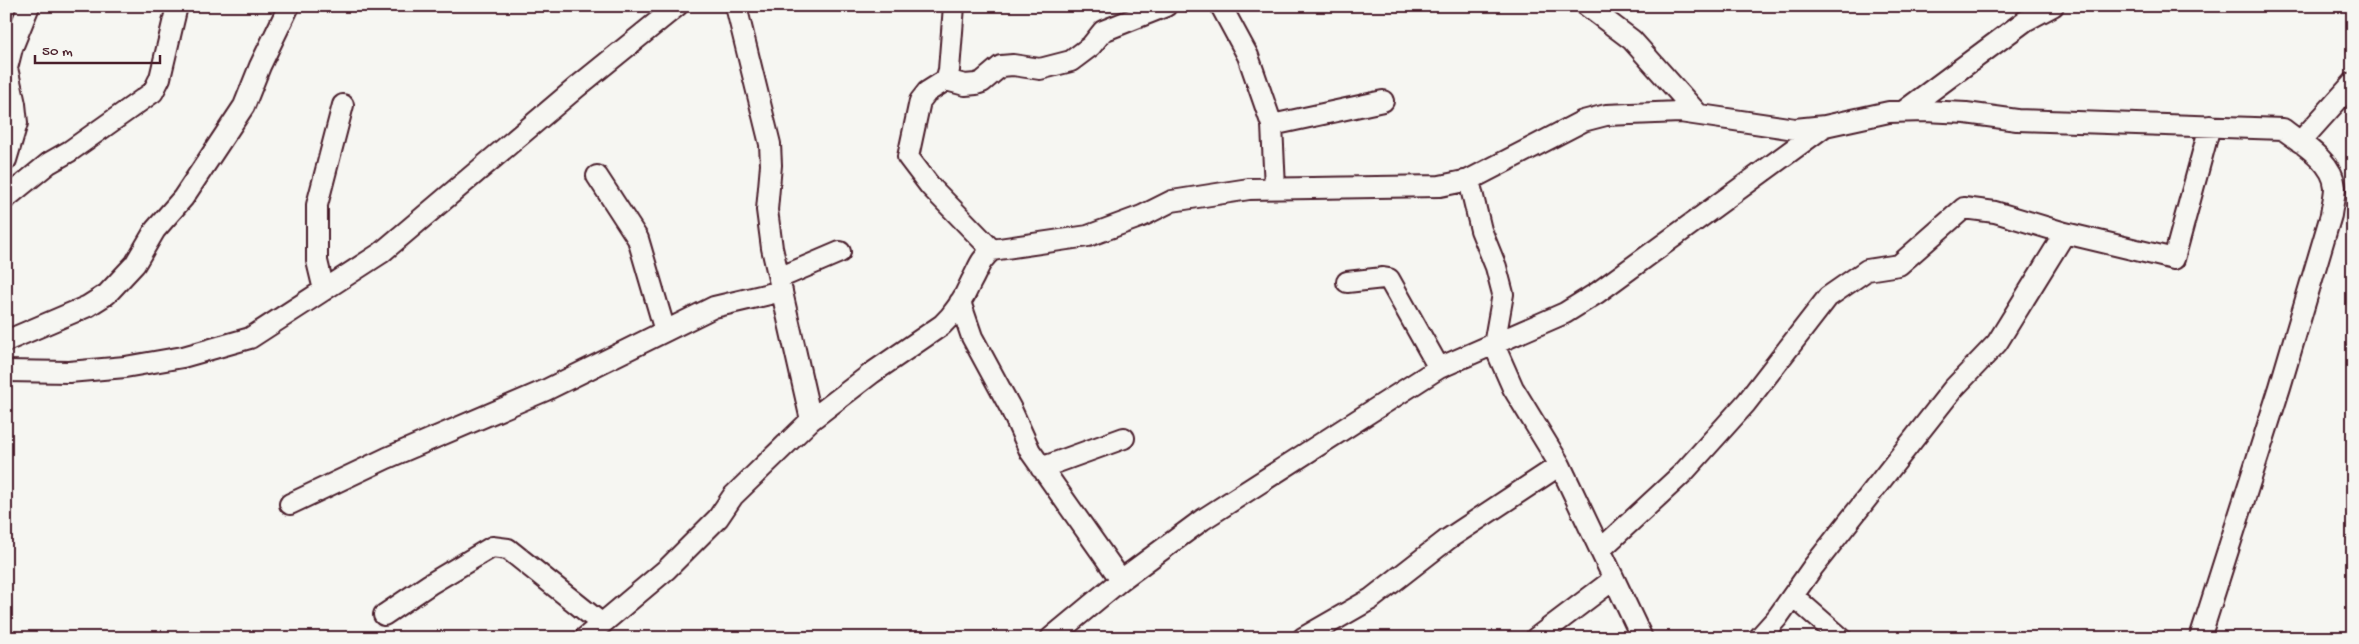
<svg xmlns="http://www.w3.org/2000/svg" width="2359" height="644" font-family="'Gochi Hand',sans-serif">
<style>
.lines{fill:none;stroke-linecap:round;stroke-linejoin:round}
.street-casing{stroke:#4a1f2b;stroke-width:24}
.street{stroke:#f6f6f2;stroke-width:20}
</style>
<rect width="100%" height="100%" fill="#f6f6f2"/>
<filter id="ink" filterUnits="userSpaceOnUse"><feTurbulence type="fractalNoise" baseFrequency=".02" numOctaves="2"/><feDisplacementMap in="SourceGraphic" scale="10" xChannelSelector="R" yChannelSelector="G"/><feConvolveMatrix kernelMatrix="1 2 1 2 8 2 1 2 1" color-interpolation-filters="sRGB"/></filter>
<g filter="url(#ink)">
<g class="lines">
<g class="street-casing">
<path id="street" d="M736,6L770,144L771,165L767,210L772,248L811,420
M954,6L949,70L946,80L927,92L920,101L908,157L930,186L992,250
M1221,6L1248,56L1272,125L1275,188
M1587,6L1632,40L1698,114
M946,80L965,85L976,84L982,82L1001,66L1013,65L1040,69L1071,61L1091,46L1103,31L1166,6
M1904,111L2025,21L2053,6
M1272,125L1383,101
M2300,142L2353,83
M6,160L17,123L15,104L7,68L12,48L29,6
M597,176L638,239L665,331
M1469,180L1481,230L1496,267L1503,294L1494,345L1513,388L1560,465L1642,638
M6,198L49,163L70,151L153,92L160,78L177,6
M779,278L840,252
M1347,282L1383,278L1389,279L1439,368
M324,290L317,261V205L343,105
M960,302L972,337L1011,409L1030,451L1121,580
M6,341L88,306L107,294L135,264L155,230L183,198L244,106L260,66L289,6
M6,371L69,372L125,367L183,357L250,338L381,253L577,87L677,6
M1041,468L1124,438
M290,504L387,458L546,390L714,307L782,291
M1600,550L1683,473L1746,403L1828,297L1867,270L1899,265L1964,208L1995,212L2065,233L2174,259L2210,126
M1793,596L1841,638
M384,615L430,584L492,547L508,549L602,624
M585,638L667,569L718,518L733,496L811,420L872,373L942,325C955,313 964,298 971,282C979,268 979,261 992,250L1088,236L1142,216L1172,201L1249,189L1440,186L1469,180L1583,121L1606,115L1680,112L1795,129L1825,126L1889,112L1925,111L1966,113L2017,120L2283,129C2301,143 2333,161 2335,187C2335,196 2332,206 2331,215L2280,387L2200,638
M1051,638L1121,580L1202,520L1439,368L1565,313L1597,293L1825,126
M1303,638L1371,599L1448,539L1560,465
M1536,638L1614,579
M1759,638L1777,618L1813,567L1953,389L1997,343L2065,233"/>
</g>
<use href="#street" class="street"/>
</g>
</g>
<rect width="2359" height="644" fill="none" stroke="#f6f6f2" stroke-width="25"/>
<rect x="12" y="12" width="2334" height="619" fill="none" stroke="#4a1f2b" stroke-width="2" filter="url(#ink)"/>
<path d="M35 55v8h125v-8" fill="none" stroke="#4a1f2b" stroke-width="2.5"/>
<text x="42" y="55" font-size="15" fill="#4a1f2b" stroke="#f6f6f2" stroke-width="4" paint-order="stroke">50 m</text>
</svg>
